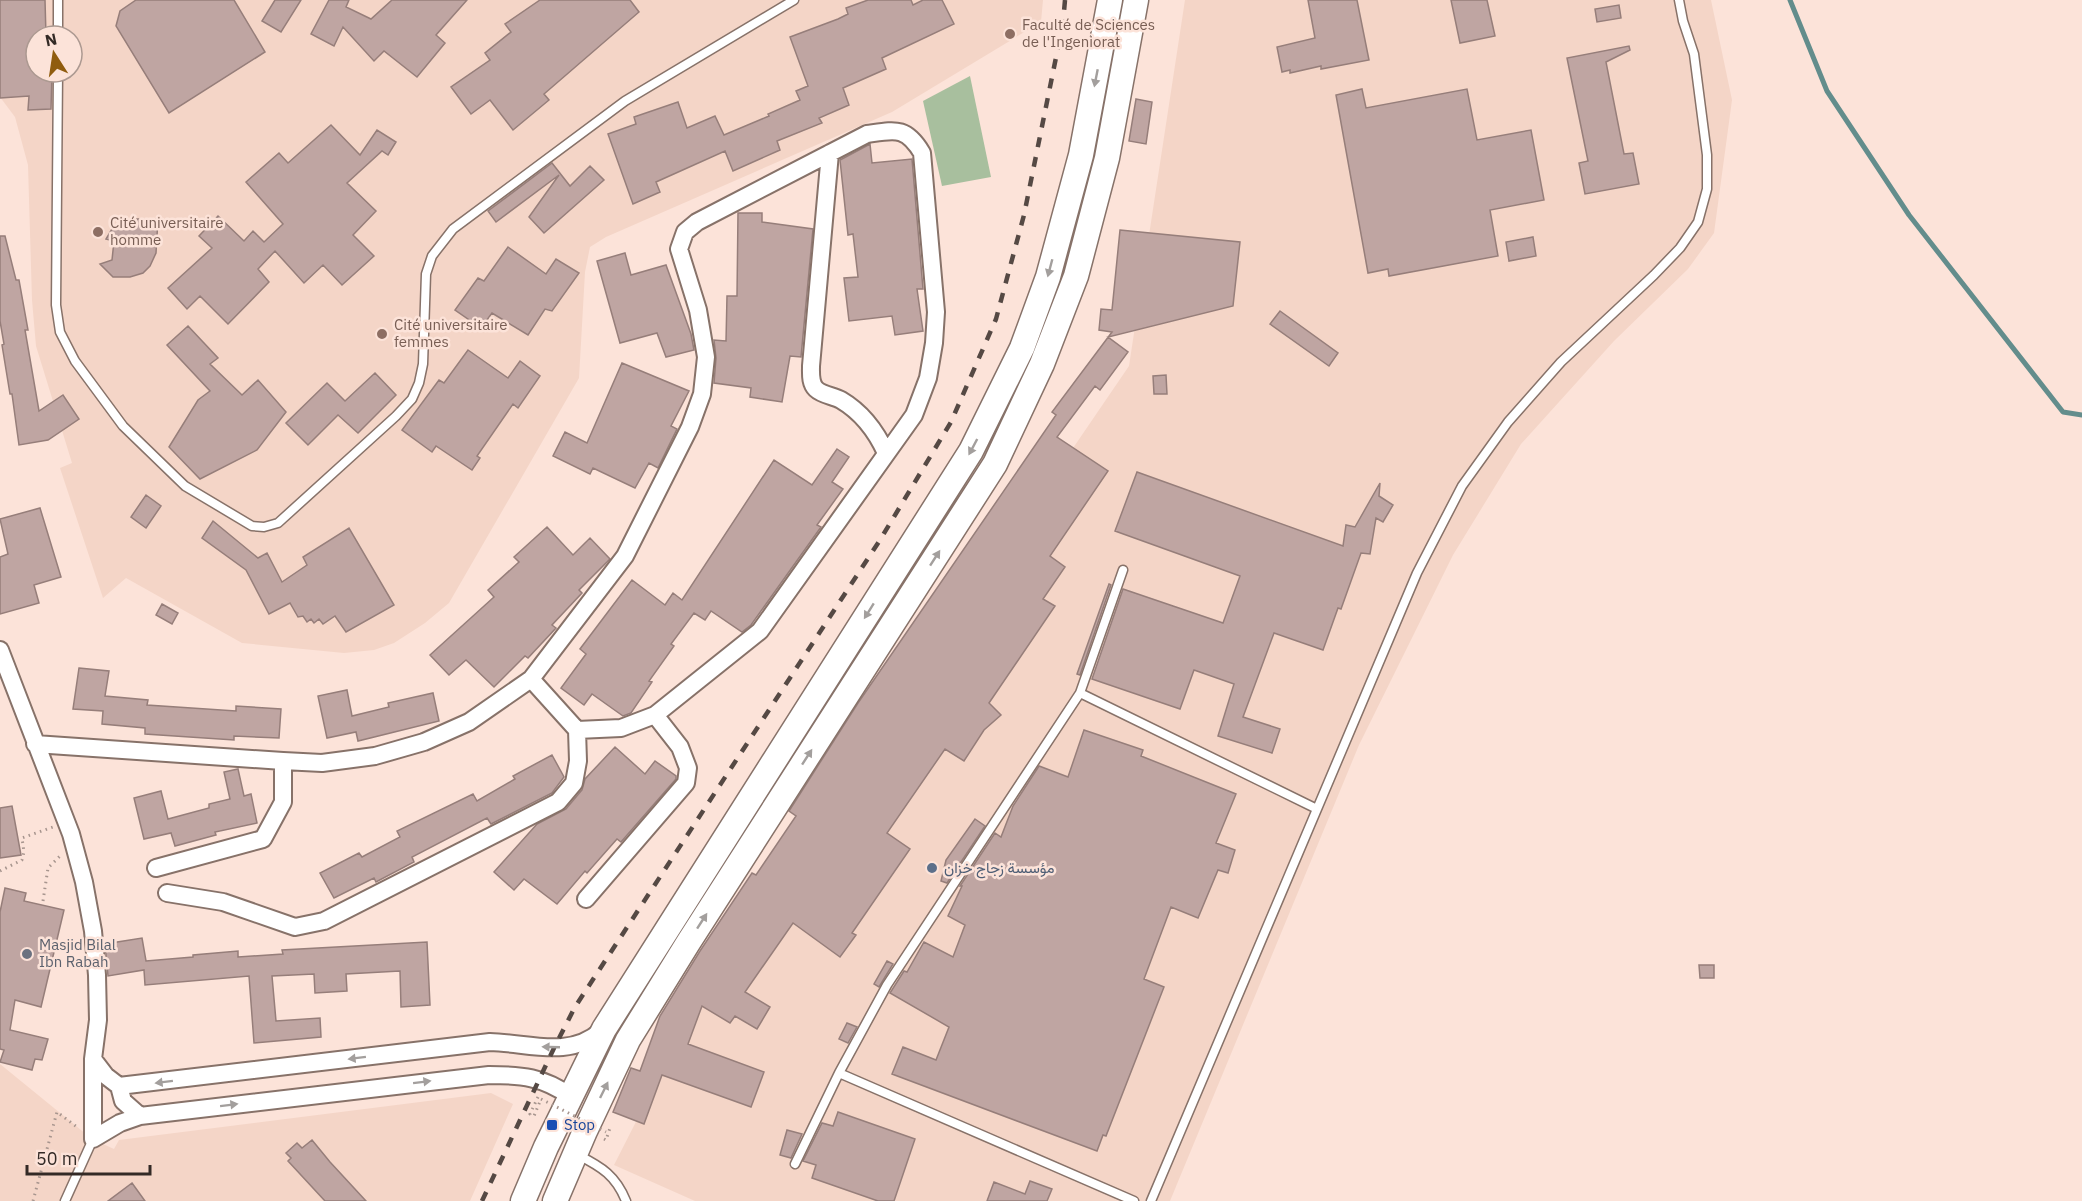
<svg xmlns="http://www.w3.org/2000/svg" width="2082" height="1201" font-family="'IBM Plex Sans',Vazirmatn,sans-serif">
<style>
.built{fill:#f4d5c7;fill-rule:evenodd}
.green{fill:#a8bf9e}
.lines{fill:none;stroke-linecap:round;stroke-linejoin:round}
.stream{stroke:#638d8c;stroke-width:5}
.building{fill:#bfa5a2;stroke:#967e7a;stroke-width:1.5}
.service-casing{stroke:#877269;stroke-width:11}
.minor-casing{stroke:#877269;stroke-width:20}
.secondary-casing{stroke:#877269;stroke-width:27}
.path{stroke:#a7958e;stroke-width:3;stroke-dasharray:1.5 4.5;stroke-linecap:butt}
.service{stroke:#fff;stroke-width:8}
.minor{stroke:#fff;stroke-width:16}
.secondary{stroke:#fff;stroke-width:24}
.rail{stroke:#554944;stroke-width:4.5;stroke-dasharray:10 10;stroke-linecap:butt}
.path-bridge{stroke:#a7958e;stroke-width:3;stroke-dasharray:1.5 4.5;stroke-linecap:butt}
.oneway{fill:#a39f9d}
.education-dot{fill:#8d6e63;stroke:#fce3d9;stroke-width:2}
.service-dot{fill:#5c6f8a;stroke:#fce3d9;stroke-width:2}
.worship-dot{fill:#6b7280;stroke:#fce3d9;stroke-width:2}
.transit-dot{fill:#1a4fb4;stroke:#fce3d9;stroke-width:2}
.labels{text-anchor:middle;stroke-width:5;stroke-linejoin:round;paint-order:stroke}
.education-label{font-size:15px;fill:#785e54;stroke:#fce3d9;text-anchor:start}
.service-label{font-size:15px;fill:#4e5e75;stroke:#fce3d9;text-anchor:start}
.worship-label{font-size:15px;fill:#5b616d;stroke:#fce3d9;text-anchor:start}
.transit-label{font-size:15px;fill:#164399;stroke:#fce3d9;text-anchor:start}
</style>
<rect width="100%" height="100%" fill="#fce3d9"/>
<path class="built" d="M0,0H1043L1041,22L892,112L606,237L590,247L585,272L579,378L449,603L425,623L394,643L374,650L344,653L242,643L126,578L103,598L60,468L72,463L36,346L32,300L28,165L15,117L0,97ZM36,36H72V72H36Z
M1185,0H1711L1732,100L1714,233L1688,269L1614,341L1521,444L1453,555L1359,745L1170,1201H695L614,1165L702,992L1129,366Z
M0,1064L92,1139L114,1149L119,1140L491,1093L513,1104L470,1201H0Z"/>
<path class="green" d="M970,76L991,177L942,186L923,101Z"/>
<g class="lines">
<path class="stream" d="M1790,0L1827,91L1909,215L2063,412L2082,415"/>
</g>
<path class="building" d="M0,0H45L46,36H36V72H52L51,109L28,110L29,96L0,98Z
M136,0H234L265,52L169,113L116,26L120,11Z
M275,0H301L281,32L262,21Z
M329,0H349L346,7L371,19L392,0H467L436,35L445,43L417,77L384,51L374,61L343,27L334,46L311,34Z
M540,0H630L639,12L544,94L549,100L513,130L490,100L471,114L451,87L490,60L485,53L511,32L505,24Z
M868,0H911L913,5L923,0H942L954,24L882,58L886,69L843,88L849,105L819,118L822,123L777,141L780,150L733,171L725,151L656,182L660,192L633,204L608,134L636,124L634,117L678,102L687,128L715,116L724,135L769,116L768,114L800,100L796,91L808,86L790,37L838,19L848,14L846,8Z
M1308,0H1357L1369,60L1321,69V66L1290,73V70L1282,72L1277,47L1315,38Z
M1451,0H1487L1495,36L1460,43Z
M1619,5L1621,18L1597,22L1595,9Z
M1629,46L1630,50L1606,62L1624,154L1633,153L1639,184L1585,194L1579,163L1588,161L1567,58Z
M1362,89L1366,108L1467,89L1477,140L1531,130L1544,200L1490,210L1498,256L1389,276L1388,269L1368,273L1336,95Z
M1136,99L1152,102L1146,144L1129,141Z
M331,125L360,155L377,130L396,142L388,155L382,151L347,183L376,211L353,235L374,256L342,285L323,265L304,283L275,251L258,269L269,282L228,324L200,296L187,309L168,288L212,248L199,236L218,216L244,241L253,231L264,242L283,224L246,182L279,153L288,163Z
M870,144L872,163L912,159L923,289H917L923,331L895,335L892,316L849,321L844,278L858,277L853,234L848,235L840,160Z
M552,163L570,186L590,166L604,180L544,233L529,217L559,175L496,222L488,211Z
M738,213H762V222L813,229L801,357L790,356L782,402L750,397L751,388L714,383L716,358L714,340L726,341L727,296H737Z
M137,219H158L156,253L150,266L143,273L130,277H113L100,264L112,260L114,241L106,239L112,229L122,222H137Z
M1120,230L1240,242L1233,306L1108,337L1128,352L1100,390L1095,386L1057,437L1108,471L1050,556L1065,567L1043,599L1055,606L989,703L1001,715L984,730L964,761L945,749L887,833L910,849L852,933L856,935L840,957L793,923L745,992L770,1007L757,1029L735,1016L730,1023L702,1006L688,1044L764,1072L751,1107L662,1075L644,1124L613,1112L631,1068L640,1071L660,1016L700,951L752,873L756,875L796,816L789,811L858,703L1056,415L1052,412L1112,332L1099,330L1101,309L1112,310Z
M0,236H5L16,280H19L28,330H25L39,411L63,395L79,419L48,440L19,445L12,394H10L2,345L4,344L0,321Z
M1533,237L1536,256L1509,261L1506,242Z
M508,247L546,274L556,259L579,273L552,311L545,309L528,335L492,313L481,328L455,310L478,278L484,281Z
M625,253L631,275L666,265L691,334L694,350L666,357L657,333L620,343L597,261Z
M1280,311L1338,353L1329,366L1270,324Z
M188,326L218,358L210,364L242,395L258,380L286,412L257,450L200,479L169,447L198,400L210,391L167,345Z
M468,350L508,378L520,361L540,376L518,408L513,404L477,456L480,458L472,470L436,446L432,452L402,430L439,380L444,383Z
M622,363L689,391L671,426L677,429L658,468L649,463L635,488L593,468L590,474L553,456L565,432L587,443Z
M375,373L396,395L358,433L338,415L308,445L286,423L327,383L345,401Z
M1166,375L1167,394H1154L1153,376Z
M837,449L849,457L832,482L843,489L817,525L821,527L751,625L742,632L711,611L705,620L694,613L671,644L674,646L649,681L652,682L631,713L623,716L592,694L584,705L561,688L586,654L580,649L632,580L665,605L673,593L682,600L774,460L812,485Z
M1137,472L1343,546L1346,525L1355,527L1380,483L1379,496L1393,505L1383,522L1376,518L1370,554L1361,553L1341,609L1338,608L1323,650L1274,633L1243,717L1280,729L1272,753L1218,736L1234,684L1194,670L1180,709L1092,679L1123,589L1223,623L1240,576L1115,531Z
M146,495L161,506L146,528L131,517Z
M40,508L61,577L34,585L39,603L0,614V557L8,554L0,519Z
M213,521L258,558L267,553L282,582L307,565L303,557L349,528L394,605L346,632L335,616L323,624L319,619L314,623L311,619L307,622L303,616L298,617L290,603L269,614L246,570L202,538Z
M547,527L573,555L590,538L610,559L579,590L582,593L552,625L556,628L528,658L525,656L494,687L466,660L449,675L430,655L494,597L488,590L519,562L514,557Z
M1109,584L1111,585L1080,675L1077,674Z
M162,604L178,613L172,624L156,615Z
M79,668L109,671L105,696L148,700L147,705L236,711V706L281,709L279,738L234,736V740L145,734V728L102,724L103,711L73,709Z
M347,690L352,716L389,707L388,703L433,693L439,721L358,741L356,732L327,738L318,696Z
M1084,730L1143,750L1141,756L1236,794L1216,843L1235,850L1228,873L1218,870L1198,918L1171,907L1144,979L1164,987L1106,1136L1103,1135L1097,1151L892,1074L903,1047L936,1060L949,1027L890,993L904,971L907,972L924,942L953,957L965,925L948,916L962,886H960L995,833L1001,837L1013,806L1039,766L1068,777Z
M615,747L645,774L655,761L676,776V779L621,842L617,839L587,873L585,871L557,904L524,879L514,890L494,872L537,824L566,809L582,790L585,779Z
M552,755L564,777L552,793L491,824L487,818L412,857L414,862L376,882L374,878L334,898L320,873L359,853L362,857L400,837L397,831L473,794L477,801L515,779L513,776Z
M238,769L244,796L251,794L257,823L215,832L216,835L175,846L171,833L144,839L134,798L161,791L168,819L209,808V804L230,799L224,772Z
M12,806L21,855L0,858V808Z
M975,819L985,826L947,883L941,881L946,860Z
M5,888L26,893L24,901L64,910L41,1007L15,1000L10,1030L48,1039L42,1060L35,1059L32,1070L0,1062L4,1050L0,1049V912Z
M142,938L146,961L193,957V955L238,951V957L283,954L282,950L427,942L430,1005L401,1007L400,971L346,974L347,991L315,993L314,974L272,976L276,1021L320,1018L321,1037L254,1043L249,976L145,985L144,970L108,976L105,944Z
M887,961L893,964L879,987L874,984Z
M1699,965H1714V978H1700Z
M847,1023L857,1027L848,1043L839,1039Z
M838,1112L915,1139L894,1201H878L812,1178L816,1165L803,1161L822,1123L833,1126Z
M787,1130L802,1134L791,1158L780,1155Z
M312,1140L330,1162L366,1201H325L288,1161L291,1158L286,1153L297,1143L302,1148Z
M1030,1181L1052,1189L1047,1201H987L994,1182L1025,1194Z
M132,1183L145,1201H108Z"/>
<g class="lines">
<g class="service-casing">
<path id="service" d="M58,36V0
M58,72L56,305L60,332L75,361L123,426L185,486L252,526L264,527L278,523L396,416L412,399L419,383L423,364L426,274L432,256L453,229L625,101L794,0
M1080,693L1317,809
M839,1073L1134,1201
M578,1155C602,1167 616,1176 626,1201
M795,1164L839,1073L887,985L1080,693L1123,570
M65,1201L93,1139
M1151,1201L1417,573L1462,486L1508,422L1561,362L1654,275L1680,248L1698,222L1707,189V155L1694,54L1683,21L1679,0"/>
</g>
<g class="minor-casing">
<path id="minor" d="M830,153L811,366C811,374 810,383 816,389C822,395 834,396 841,400C863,413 876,431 886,453
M0,650L71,834L84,882L93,931L97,975L98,1020L93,1059V1139
M35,744L283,761L322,763L375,756L424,742L469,722L531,679L625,556L690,427L702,394L706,357L698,310L679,249L685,232L697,222L867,134C895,130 906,126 922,153L936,312L934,343L928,378L914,415L760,631L655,715L621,728L577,730
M156,868L263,839L283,802V761
M167,893L223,902L295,927L324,921L558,802L574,783L578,761L577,730L531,679
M586,899L686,783L688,768L680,747L655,715
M93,1059L106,1076L119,1086L123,1101L140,1116
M119,1086L490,1042C529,1043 569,1059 601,1031
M93,1139L120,1123L140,1116L489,1075C522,1075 543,1077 570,1096"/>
</g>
<g class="secondary-casing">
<path id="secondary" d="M523,1201L546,1147L604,1029L971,451L1022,348L1048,277L1081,155L1110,0
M555,1201L585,1131L628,1040L688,943L995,464L1042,364L1076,276L1107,158L1136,0"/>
</g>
<path class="path" d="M0,871L22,860L24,852L22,838L53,827
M43,901L48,868L61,855
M538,1097L530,1114L534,1116L541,1099
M604,1139L606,1140L610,1128
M33,1201L57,1112L77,1127"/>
<use href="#service" class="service"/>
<use href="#minor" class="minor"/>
<use href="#secondary" class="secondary"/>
<path class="rail" d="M482,1201L554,1048L575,1007L880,540L951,422L996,319L1024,215L1063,23L1065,0"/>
<path class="path-bridge" d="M541,1099L606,1132"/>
</g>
<defs><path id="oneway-solid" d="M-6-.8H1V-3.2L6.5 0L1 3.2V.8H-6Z" transform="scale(1.5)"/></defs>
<g class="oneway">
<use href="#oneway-solid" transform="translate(1096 78) rotate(101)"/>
<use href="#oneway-solid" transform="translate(1050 268) rotate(105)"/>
<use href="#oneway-solid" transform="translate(973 447) rotate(118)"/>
<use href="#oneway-solid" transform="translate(935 558) rotate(-57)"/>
<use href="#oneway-solid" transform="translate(869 611) rotate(122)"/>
<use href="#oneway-solid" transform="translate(807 757) rotate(-57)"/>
<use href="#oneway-solid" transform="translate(702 921) rotate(-57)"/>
<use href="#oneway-solid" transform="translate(551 1047) rotate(-178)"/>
<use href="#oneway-solid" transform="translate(357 1058) rotate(173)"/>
<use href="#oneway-solid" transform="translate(164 1082) rotate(173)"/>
<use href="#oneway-solid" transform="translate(422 1082) rotate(-7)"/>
<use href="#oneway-solid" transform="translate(604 1090) rotate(-64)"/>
<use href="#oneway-solid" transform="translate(229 1105) rotate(-7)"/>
</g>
<g class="education-dot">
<circle cx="1010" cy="34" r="6"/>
<circle cx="98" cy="232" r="6"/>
<circle cx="382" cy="334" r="6"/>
</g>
<circle class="service-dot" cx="932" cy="868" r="6"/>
<circle class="worship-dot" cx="27" cy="954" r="6"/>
<rect class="transit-dot" x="546" y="1119" width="12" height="12" rx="3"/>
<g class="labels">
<g class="education-label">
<text x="1022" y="30">Faculté de Sciences<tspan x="1022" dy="17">de l'Ingeniorat</tspan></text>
<text x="110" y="228">Cité universitaire<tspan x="110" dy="17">homme</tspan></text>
<text x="394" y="330">Cité universitaire<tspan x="394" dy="17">femmes</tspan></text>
</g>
<g class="service-label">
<text x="944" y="873">مؤسسة زجاج خزان</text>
</g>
<g class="worship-label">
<text x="39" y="950">Masjid Bilal<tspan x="39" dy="17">Ibn Rabah</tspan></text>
</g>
<g class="transit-label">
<text x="564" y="1130">Stop</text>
</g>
</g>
<g transform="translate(54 54) rotate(348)"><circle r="28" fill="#fce3d9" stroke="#ac9991" stroke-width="1.5"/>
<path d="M0-4.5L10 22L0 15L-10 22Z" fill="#905c0e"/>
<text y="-9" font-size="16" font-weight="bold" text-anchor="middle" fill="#332a26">N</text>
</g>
<path d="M27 1165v9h123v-9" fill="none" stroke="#332a26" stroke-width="3"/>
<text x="36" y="1165" font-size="18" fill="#332a26" stroke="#fce3d9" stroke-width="4.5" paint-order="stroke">50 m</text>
</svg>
